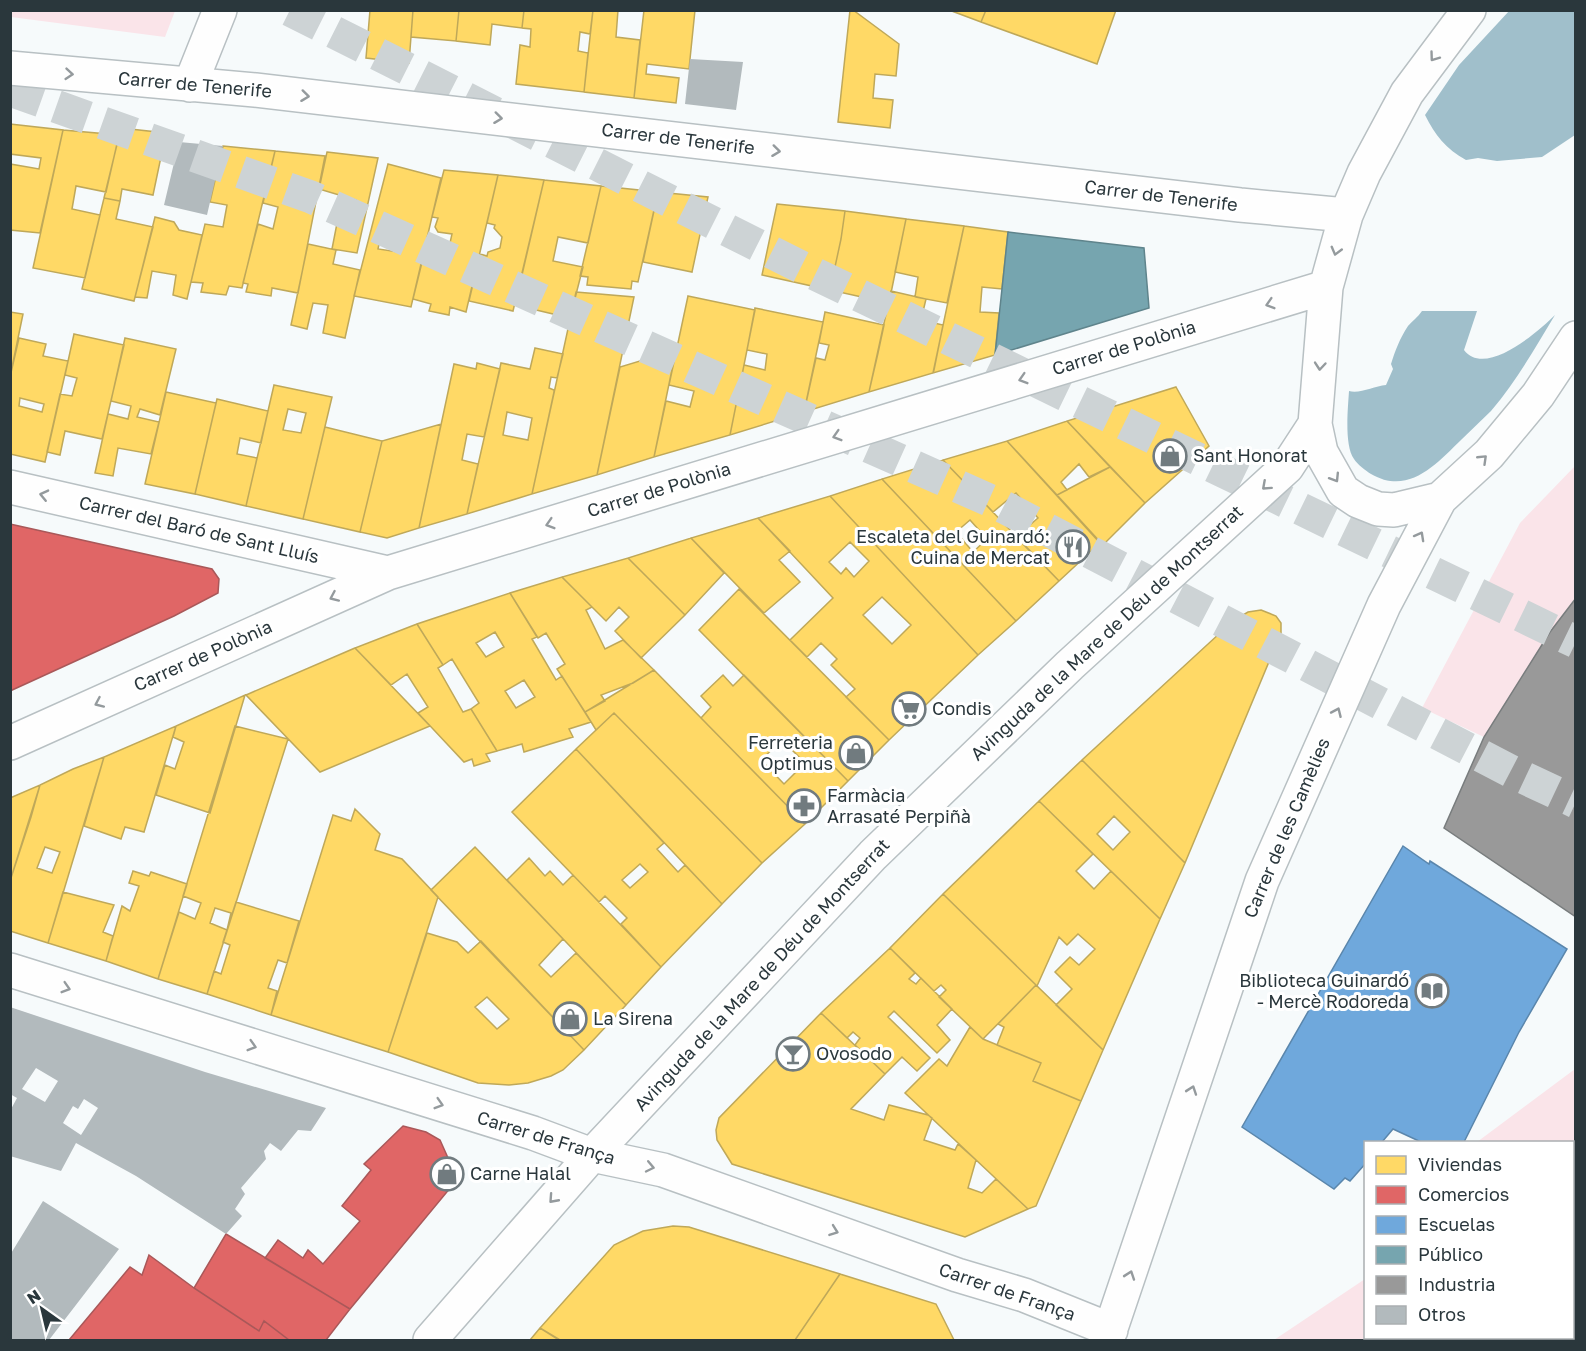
<svg xmlns="http://www.w3.org/2000/svg" width="1586" height="1351" font-family="'Golos Text',sans-serif">
<style>
.green{fill:#fae4e9}
.water{fill:#a0bfcb}
.homes{fill:#ffd966;stroke:#bfa859;stroke-width:1.5;fill-rule:evenodd}
.shops{fill:#e06666;stroke:#a95859;stroke-width:1.5}
.schools{fill:#6fa8dc;stroke:#5a86ac;stroke-width:1.5}
.public{fill:#76a5af;stroke:#5f848c;stroke-width:1.5}
.industry{fill:#999;stroke:#787c7d;stroke-width:1.5}
.building{fill:#b2babd;fill-rule:evenodd}
.lines{fill:none;stroke-linecap:round;stroke-linejoin:round}
.major-tunnel{stroke:#cdd3d5;stroke-width:33;stroke-dasharray:33 16;stroke-linecap:butt}
.minor-casing{stroke:#b8c0c3;stroke-width:36}
.minor{stroke:#fefefe;stroke-width:33}
.oneway{stroke:#949a9d}
.labels{text-anchor:middle;stroke-width:6;stroke-linejoin:round;paint-order:stroke}
.street-label{font-size:18px;fill:#2a373c;stroke:#fff}
.poi-label{font-size:18px;fill:#2a373c;stroke:#fff;text-anchor:start}
</style>
<rect width="100%" height="100%" fill="#f6fafb"/>
<path class="green" d="M11,10H175V11L165,37L11,17Z
M1575,466V598L1550,632L1484,737L1422,708L1520,523Z
M1575,1069V1340H1274L1365,1279L1366,1338H1572V1142H1477Z"/>
<path class="water" d="M1510,10L1575,11V135L1542,157L1497,161L1478,158L1466,160C1446,149 1435,135 1425,115L1459,65Z
M1422,311H1477L1464,350C1485,378 1538,332 1555,315C1535,348 1516,382 1491,411C1481,421 1471,430 1461,440C1436,464 1409,496 1371,474C1366,471 1357,464 1354,459C1344,445 1348,408 1349,391C1360,394 1374,386 1386,385L1393,369L1391,364C1395,351 1400,338 1408,326C1412,321 1418,317 1422,311Z"/>
<path class="homes" d="M370,10H413L409,63L366,58Z
M413,10H459L456,41L411,37Z
M459,10H524L522,28L492,24L490,45L456,41Z
M524,10H593L590,34L580,32L578,51L588,53L584,92L516,84L520,45L530,47L531,29L522,28Z
M593,10H618L616,37L640,40L634,98L584,92Z
M644,10H695L689,69L647,64L646,74L679,78L676,103L634,98Z
M850,10H853L899,44L896,76L875,74L873,98L893,100L890,128L838,122Z
M949,10H986L981,22Z
M986,10H1116L1097,64L981,22Z
M10,124L63,130L40,233L10,230V164L39,169L41,158L10,154Z
M121,128L166,133L153,195L122,189L120,201L104,198Z
M63,130L119,135L106,192L76,186L72,209L100,215L85,278L33,268Z
M223,146L275,151L242,288L229,286L226,295L201,292L203,283L191,282L205,224L223,227L227,205L210,202Z
M275,151L325,156L298,293L272,288L271,296L246,292L248,284L243,283L258,224L273,229L278,207L263,203Z
M327,152L378,158L357,253L332,249L339,213L353,217L356,200L319,189Z
M388,164L441,178L411,307L354,296ZM384,220L405,226L398,252L378,249Z
M444,170L498,175L466,312L450,307L449,315L429,311L431,304L413,299L425,250L430,252L433,243L437,240L450,243L452,234L438,232L435,227L438,218L432,217Z
M498,175L544,180L513,311L469,301L480,254L487,256L488,252L500,248L502,237L494,228L495,225L487,223Z
M544,180L601,186L588,243L558,237L553,261L583,267L570,318L515,305Z
M601,186L658,192L638,282L632,281L631,289L587,285L588,277L580,276Z
M658,192L708,197L692,272L643,262Z
M104,198L120,201L116,219L153,227L134,301L82,289Z
M777,204L845,211L841,239L830,290L762,275Z
M845,211L906,219L889,303L830,290L841,239Z
M155,217L174,222L179,230L202,235L187,299L173,295L176,275L152,271L147,298L135,297Z
M906,219L964,226L947,303L915,297L918,277L895,272Z
M964,226L1008,232L1002,289L982,287L980,312L999,313L995,355L933,373Z
M308,244L336,250L333,264L360,270L345,338L323,333L328,305L313,303L307,329L291,325Z
M891,291L926,299L921,320L943,325L934,370L933,373L869,392Z
M576,292L634,297L597,475L532,494Z
M688,296L755,310L730,435L654,457L666,401L690,407L694,391L669,385Z
M755,308L823,322L804,412L730,435L744,365L765,370L767,354L747,350Z
M10,312L23,314L10,377Z
M825,312L884,325L878,353L869,392L804,412L816,358L825,360L829,345L819,343Z
M74,334L124,345L102,439L65,431L60,455L47,452L60,394L72,396L77,378L65,375Z
M19,338L46,344L43,356L68,361L45,462L10,454V377ZM20,398L44,404L42,412L19,406Z
M125,338L176,349L160,415L140,409L137,417L159,422L151,454L118,448L113,476L95,473L108,414L128,419L131,406L111,401Z
M535,348L563,354L557,378L551,377L549,388L554,390V392L532,494L467,514L501,363L530,369ZM507,412L532,418L528,440L503,435Z
M676,350L654,457L597,475L620,367Z
M477,363L500,369L484,437L467,434L462,460L478,464L467,514L419,528L454,364L476,369Z
M274,385L332,397L303,519L246,506ZM288,409L306,413L301,433L283,430Z
M1176,387L1209,446L1145,503L1067,421Z
M166,392L216,403L195,494L145,484Z
M217,399L268,411L261,443L240,438L237,454L257,458L246,506L195,494Z
M1067,421L1110,467L1089,477L1079,464L1061,482L1067,490L1057,495L1007,441Z
M441,424L419,528L387,538L360,532L382,441Z
M325,427L382,441L360,532L303,519Z
M1007,441L1100,543L1059,581L1016,537L1038,518L1016,493L993,512L943,460Z
M943,460L1059,581L1016,621L882,479ZM970,520L987,539L973,552L956,532Z
M1110,467L1145,503L1103,545L1057,495Z
M882,479L1016,621L978,655L830,496Z
M830,496L978,655L889,740L846,697L855,689L831,665L837,659L821,643L807,657L790,640L833,598L758,518ZM850,542L869,561L854,577L846,568L841,574L829,562ZM882,597L911,625L892,644L863,615Z
M758,518L790,551L779,560L800,582L764,613L691,538Z
M691,538L724,573L685,615L628,558Z
M628,558L685,615L641,658L615,631L629,617L619,607L606,621L562,577Z
M562,577L592,607L586,610L605,649L623,640L654,670L633,683L601,695L605,701L585,712L557,669L565,664L546,633L538,638L510,593Z
M739,589L889,740L848,781L699,630Z
M510,593L537,637L532,639L556,680L562,676L591,722L569,729L573,737L524,752L522,744L497,751L471,709L479,703L452,659L443,665L417,624ZM495,632L504,647L486,657L476,643ZM524,680L535,697L516,708L505,691Z
M1261,610L1276,616L1281,623V633L1185,863L1082,760L1233,621L1248,612Z
M417,624L443,665L438,668L463,712L471,709L497,751L486,754L490,761L474,766L472,759L464,762L418,713L428,707L407,674L391,685L355,648Z
M355,648L430,726L320,772L246,695Z
M654,670L805,824L762,863L614,713L596,730L585,712Z
M723,675L733,686L744,675L848,781L805,824L701,718L711,707L701,696ZM782,740L805,763L784,784L761,760Z
M245,695L210,813L156,795L165,765L175,769L184,742L173,737L176,726Z
M614,713L762,863L722,904L576,749Z
M176,726L144,832L125,827L121,839L84,826L104,757Z
M235,726L288,739L207,994L158,979L179,912L195,919L201,903L183,896ZM215,908L231,913L227,930L210,923Z
M576,749L664,843L657,849L678,872L685,865L722,904L661,967L621,924L627,918L605,896L599,902L512,812ZM640,864L648,872L630,888L622,880Z
M104,757L48,943L10,931V881L40,785L73,769ZM45,847L60,852L52,873L37,868Z
M1082,760L1185,863L1160,919L1039,801ZM1114,816L1130,832L1113,850L1097,834Z
M40,785L31,817L10,881V798Z
M1039,801L1093,854L1076,871L1094,889L1111,871L1160,919L1103,1050L1056,1005L1072,989L1055,972L1070,957L1079,965L1095,949L1078,934L1067,945L1059,937L1037,986L943,894Z
M355,809L380,834L375,850L402,859L438,897L388,1052L271,1015L333,815L351,821Z
M475,847L563,939L539,965L551,977L576,953L626,1005L584,1050L431,890Z
M529,858L545,876L550,871L563,885L573,875L661,967L626,1005L507,880Z
M133,871L149,876L151,872L187,884L158,979L106,961L122,906L130,911L139,886L129,883Z
M63,892L114,905L103,932L113,936L106,961L48,943Z
M943,894L1036,985L983,1039L939,997L946,990L941,985L934,991L890,948Z
M236,902L299,921L287,963L278,960L268,988L277,991L271,1015L207,994L214,971L221,974L230,945L223,942Z
M427,933L457,942L468,953L481,941L584,1050L563,1070L551,1076L528,1083L509,1085L478,1083L388,1052ZM487,997L509,1019L497,1029L475,1007Z
M890,948L915,973L909,979L916,984L921,978L952,1009L937,1025L950,1040L937,1053L894,1011L888,1017L930,1058L917,1071L902,1057L885,1074L855,1045L860,1038L853,1032L847,1038L821,1013Z
M1036,985L1103,1050L1081,1101L1033,1081L1041,1063L997,1045L1004,1027L998,1024Z
M821,1013L885,1074L851,1109L884,1120L889,1105L928,1115L932,1118L924,1140L955,1150L958,1144L976,1160L968,1188L982,1193L996,1179L1028,1209L965,1237L732,1164L717,1140L716,1130L719,1118Z
M970,1027L983,1039L1041,1063L1033,1081L1081,1101L1036,1206L1028,1209L905,1093L939,1059L947,1066Z
M673,1226L689,1227L840,1274L795,1340H560L540,1328L614,1245L643,1231Z
M840,1274L936,1304L954,1340H795Z
M540,1328L559,1340H560H530Z"/>
<path class="shops" d="M10,524L212,569L219,579L218,593L174,616L10,691Z
M403,1126L426,1132L440,1140L452,1167L451,1187L350,1309L265,1258L278,1240L303,1258L308,1250L323,1264L360,1221L342,1206L371,1170L364,1164Z
M226,1234L350,1309L326,1340H289L264,1321L259,1331L194,1288Z
M149,1255L194,1288L259,1331L264,1321L289,1340H69L130,1267L142,1275Z"/>
<path class="schools" d="M1403,846L1429,864L1430,861L1567,949L1519,1032L1464,1142H1421L1393,1129L1382,1142H1366V1163L1350,1181L1345,1178L1334,1189L1242,1127Z"/>
<path class="public" d="M1008,232L1144,248L1149,308L995,355Z"/>
<path class="industry" d="M1576,598V917L1444,828L1484,737L1550,632Z"/>
<path class="building" d="M690,59L743,62L736,110L685,104Z
M179,142L223,146L207,215L164,205Z
M10,1007L205,1072L326,1108L311,1131L298,1130L281,1151L270,1143L264,1151L266,1159L241,1188L245,1194L235,1209L242,1216L226,1234L136,1176L76,1143L61,1171L10,1156V1111L17,1098L10,1094ZM36,1068L58,1081L45,1102L22,1089ZM84,1099L98,1108L81,1135L63,1123L73,1106L78,1109Z
M43,1201L119,1249L49,1340H10V1255Z"/>
<g class="lines">
<path class="major-tunnel" d="M290,10L807,270L1576,642
M10,90L311,197L1000,505L1514,773L1576,802"/>
<g class="minor-casing">
<path id="minor" d="M1469,10L1407,93L1364,173L1346,215L1326,287L1315,424L1321,452L1343,491L1358,501L1378,509L1394,510L1440,499L1489,454L1538,395L1576,338
M10,68L255,90L1240,205L1346,215
M190,85L220,10
M10,487L388,573
M10,743L388,573L1326,287
M10,970L533,1133L592,1155L663,1170L957,1275L1024,1295L1111,1330
M430,1340L592,1155L873,855L1070,665L1287,467L1315,424
M1107,1340L1262,881L1384,605L1440,499"/>
</g>
<use href="#minor" class="minor"/>
</g>
<defs><path id="oneway-chevron" d="M-2-3.5L2.5 0L-2 3.5" fill="none" stroke-width="1.6" stroke-linecap="round" stroke-linejoin="round" transform="scale(1.5)"/></defs>
<g class="oneway">
<use href="#oneway-chevron" transform="translate(1434 57) rotate(126)"/>
<use href="#oneway-chevron" transform="translate(69 74) rotate(5)"/>
<use href="#oneway-chevron" transform="translate(305 96) rotate(7)"/>
<use href="#oneway-chevron" transform="translate(498 118) rotate(7)"/>
<use href="#oneway-chevron" transform="translate(776 151) rotate(7)"/>
<use href="#oneway-chevron" transform="translate(1336 251) rotate(105)"/>
<use href="#oneway-chevron" transform="translate(1270 304) rotate(163)"/>
<use href="#oneway-chevron" transform="translate(1320 366) rotate(95)"/>
<use href="#oneway-chevron" transform="translate(1023 379) rotate(163)"/>
<use href="#oneway-chevron" transform="translate(837 436) rotate(163)"/>
<use href="#oneway-chevron" transform="translate(1483 459) rotate(-44)"/>
<use href="#oneway-chevron" transform="translate(1335 478) rotate(58)"/>
<use href="#oneway-chevron" transform="translate(1266 486) rotate(138)"/>
<use href="#oneway-chevron" transform="translate(44 495) rotate(-167)"/>
<use href="#oneway-chevron" transform="translate(550 524) rotate(163)"/>
<use href="#oneway-chevron" transform="translate(1420 536) rotate(-61)"/>
<use href="#oneway-chevron" transform="translate(334 597) rotate(156)"/>
<use href="#oneway-chevron" transform="translate(99 703) rotate(156)"/>
<use href="#oneway-chevron" transform="translate(1337 712) rotate(-66)"/>
<use href="#oneway-chevron" transform="translate(66 988) rotate(17)"/>
<use href="#oneway-chevron" transform="translate(252 1046) rotate(17)"/>
<use href="#oneway-chevron" transform="translate(1192 1090) rotate(-71)"/>
<use href="#oneway-chevron" transform="translate(439 1104) rotate(17)"/>
<use href="#oneway-chevron" transform="translate(650 1167) rotate(12)"/>
<use href="#oneway-chevron" transform="translate(553 1199) rotate(132)"/>
<use href="#oneway-chevron" transform="translate(834 1231) rotate(20)"/>
<use href="#oneway-chevron" transform="translate(1130 1275) rotate(-71)"/>
</g>
<defs>
<g id="shop-ring" transform="scale(1.725)"><circle r="9.5" fill="#fff" stroke="#717b7f" stroke-width="1.5"/><path d="M-5-2.5h2.3a2.7 3.5 0 0 1 5.4 0H5L5.5 6h-11ZM-1.5-2.5h3a1.5 2.3 0 0 0-3 0Z" fill="#717b7f"/></g>
<g id="restaurant-ring" transform="scale(1.725)"><circle r="9.5" fill="#fff" stroke="#717b7f" stroke-width="1.5"/><path d="M-5-6h1v4h1v-4h1v4h1v-4h1v5L-1.5 .5V6h-2V.5L-5-1ZM5-6V6H3V1.5H1.5Q1.5-4 5-6Z" fill="#717b7f"/></g>
<g id="supermarket-ring" transform="scale(1.725)"><circle r="9.5" fill="#fff" stroke="#717b7f" stroke-width="1.5"/><path d="M-6-5.5h2.5l.6 2H6L4.5 2H-2.5L-4.4-4H-6ZM-1.5 3.2a1.3 1.3 0 1 0 .1 0ZM3 3.2a1.3 1.3 0 1 0 .1 0Z" fill="#717b7f"/></g>
<g id="pharmacy-ring" transform="scale(1.725)"><circle r="9.5" fill="#fff" stroke="#717b7f" stroke-width="1.5"/><path d="M-2-6h4v4h4v4h-4v4h-4v-4h-4v-4h4Z" fill="#717b7f"/></g>
<g id="library-ring" transform="scale(1.725)"><circle r="9.5" fill="#fff" stroke="#717b7f" stroke-width="1.5"/><path d="M-6-4Q-3-5.5-.7-3.5V5Q-3 3-6 4ZM6-4Q3-5.5 .7-3.5V5Q3 3 6 4Z" fill="#717b7f"/></g>
<g id="bar-ring" transform="scale(1.725)"><circle r="9.5" fill="#fff" stroke="#717b7f" stroke-width="1.5"/><path d="M-6-5H6L.8 .8V4.5H3.5V6h-7V4.5H-.8V.8Z" fill="#717b7f"/></g>
</defs>
<g fill-rule="evenodd">
<use href="#shop-ring" x="1170" y="456"/>
<use href="#restaurant-ring" x="1073" y="547"/>
<use href="#supermarket-ring" x="909" y="709"/>
<use href="#shop-ring" x="856" y="753"/>
<use href="#pharmacy-ring" x="804" y="806"/>
<use href="#library-ring" x="1432" y="991"/>
<use href="#shop-ring" x="570" y="1019"/>
<use href="#bar-ring" x="793" y="1054"/>
<use href="#shop-ring" x="447" y="1174"/>
</g>
<g class="labels">
<g class="street-label">
<text transform="translate(195 85) rotate(5)" y="6">Carrer de Tenerife</text>
<text transform="translate(678 139) rotate(7)" y="6">Carrer de Tenerife</text>
<text transform="translate(1161 196) rotate(7)" y="6">Carrer de Tenerife</text>
<text transform="translate(1124 348) rotate(-17)" y="6">Carrer de Polònia</text>
<text transform="translate(659 490) rotate(-17)" y="6">Carrer de Polònia</text>
<text transform="translate(199 530) rotate(13)" y="6">Carrer del Baró de Sant Lluís</text>
<text transform="translate(1107 633) rotate(-43)" y="6">Avinguda de la Mare de Déu de Montserrat</text>
<text transform="translate(203 656) rotate(-24)" y="6">Carrer de Polònia</text>
<text transform="translate(1287 828) rotate(-67)" y="6">Carrer de les Camèlies</text>
<text transform="translate(762 975) rotate(-47)" y="6">Avinguda de la Mare de Déu de Montserrat</text>
<text transform="translate(546 1138) rotate(17)" y="6">Carrer de França</text>
<text transform="translate(1007 1292) rotate(19)" y="6">Carrer de França</text>
</g>
<g class="poi-label">
<text x="1193" y="462">Sant Honorat</text>
<text x="1050" y="543" text-anchor="end">Escaleta del Guinardó:<tspan x="1050" dy="21">Cuina de Mercat</tspan></text>
<text x="932" y="715">Condis</text>
<text x="833" y="749" text-anchor="end">Ferreteria<tspan x="833" dy="21">Optimus</tspan></text>
<text x="827" y="802">Farmàcia<tspan x="827" dy="21">Arrasaté Perpiñà</tspan></text>
<text x="1409" y="987" text-anchor="end">Biblioteca Guinardó<tspan x="1409" dy="21">- Mercè Rodoreda</tspan></text>
<text x="593" y="1025">La Sirena</text>
<text x="816" y="1060">Ovosodo</text>
<text x="470" y="1180">Carne Halal</text>
</g>
</g>
<rect width="1586" height="1351" fill="none" stroke="#2a373c" stroke-width="24"/>
<rect x="1364" y="1141" width="210" height="198" fill="#ffffff" stroke="#aaafb1" stroke-width="1.5"/>
<rect x="1376" y="1156" width="30" height="18" fill="#ffd966" stroke="#aaafb1" stroke-width="1.5"/>
<text x="1418" y="1171" font-size="18" fill="#2a373c">Viviendas</text>
<rect x="1376" y="1186" width="30" height="18" fill="#e06666" stroke="#aaafb1" stroke-width="1.5"/>
<text x="1418" y="1201" font-size="18" fill="#2a373c">Comercios</text>
<rect x="1376" y="1216" width="30" height="18" fill="#6fa8dc" stroke="#aaafb1" stroke-width="1.5"/>
<text x="1418" y="1231" font-size="18" fill="#2a373c">Escuelas</text>
<rect x="1376" y="1246" width="30" height="18" fill="#76a5af" stroke="#aaafb1" stroke-width="1.5"/>
<text x="1418" y="1261" font-size="18" fill="#2a373c">Público</text>
<rect x="1376" y="1276" width="30" height="18" fill="#999999" stroke="#aaafb1" stroke-width="1.5"/>
<text x="1418" y="1291" font-size="18" fill="#2a373c">Industria</text>
<rect x="1376" y="1306" width="30" height="18" fill="#b2babd" stroke="#aaafb1" stroke-width="1.5"/>
<text x="1418" y="1321" font-size="18" fill="#2a373c">Otros</text>
<g transform="translate(42 1309) rotate(326)" stroke="#ffffff" stroke-width="4.5" paint-order="stroke">
<path d="M0-4.5L10 22L0 15L-10 22Z" fill="#2a373c"/>
<text y="-9" font-size="16" font-weight="bold" text-anchor="middle" fill="#2a373c">N</text>
</g>
</svg>
